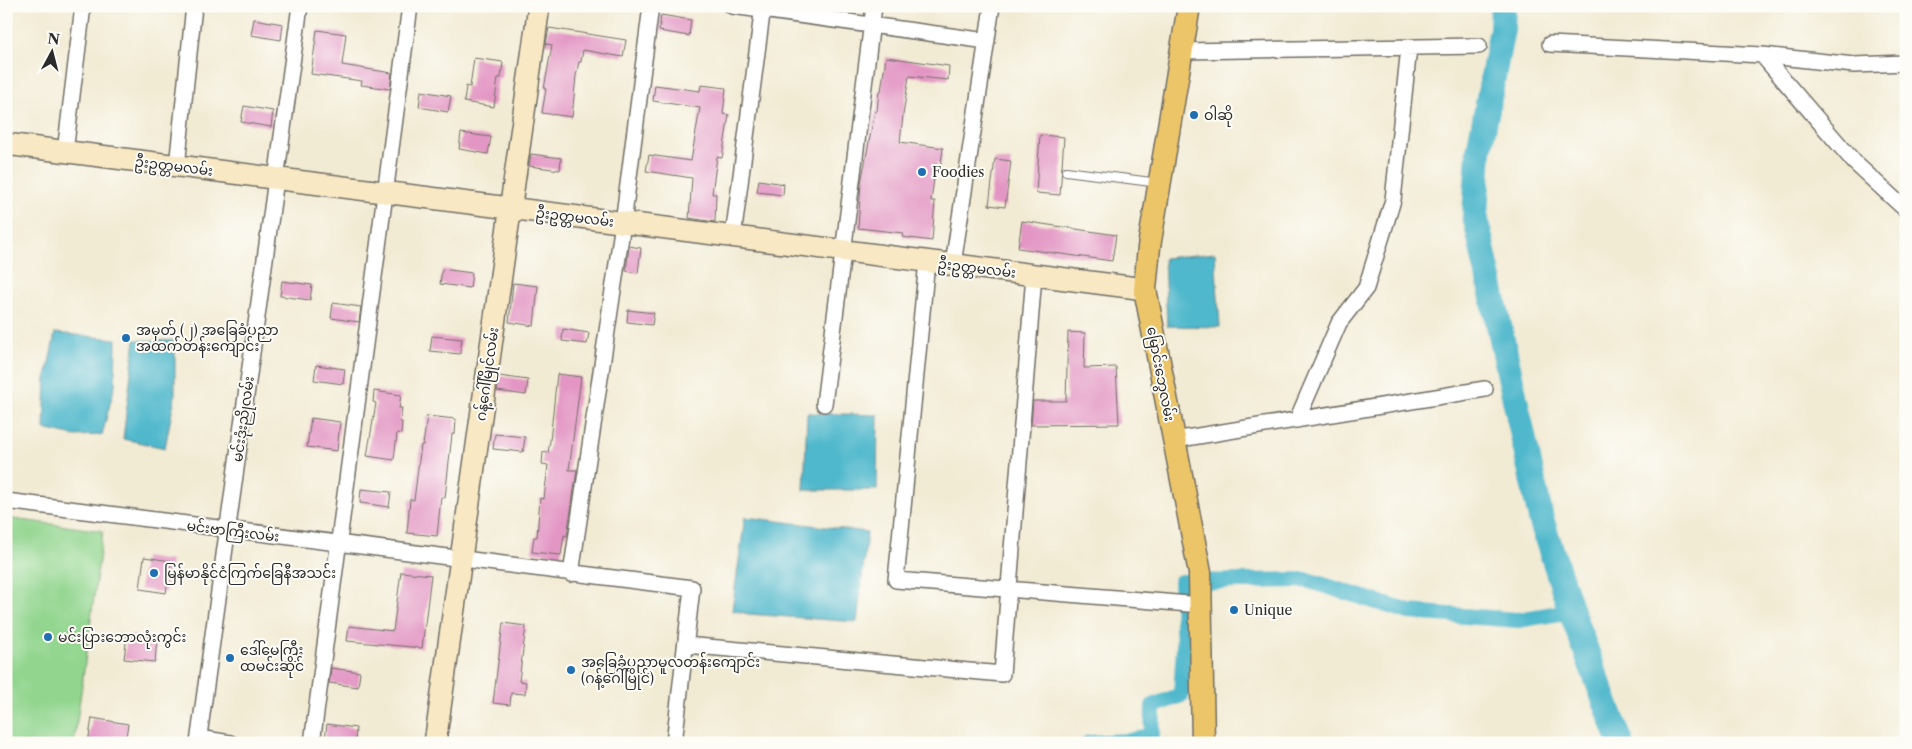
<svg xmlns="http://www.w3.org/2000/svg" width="1912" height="749" font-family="'Libre Caslon Text','Noto Sans Myanmar',serif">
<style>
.green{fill:#91d58e;stroke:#5e805c}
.water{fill:#4fb8cc;stroke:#3d727c}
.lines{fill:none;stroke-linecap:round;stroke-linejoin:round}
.canal{stroke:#4fb8cc;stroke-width:16}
.river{stroke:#4fb8cc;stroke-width:26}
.building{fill:#e396c4}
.lane-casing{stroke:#716e66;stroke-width:10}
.street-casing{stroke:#716e66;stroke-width:18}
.secondary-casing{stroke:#716e66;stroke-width:24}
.primary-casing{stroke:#716e66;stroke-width:25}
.lane{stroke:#fff;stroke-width:8}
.street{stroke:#fff;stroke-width:15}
.secondary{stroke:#f8e8c3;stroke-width:21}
.primary{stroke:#edc569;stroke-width:22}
.poi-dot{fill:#1f6fb2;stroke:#fdfcf7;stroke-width:2}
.labels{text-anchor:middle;stroke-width:4;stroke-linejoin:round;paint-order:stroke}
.poi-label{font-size:14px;fill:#2b2b2b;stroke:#fdfcf7;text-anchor:start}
.street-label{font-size:14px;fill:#2b2b2b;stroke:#fdfcf7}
</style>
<rect width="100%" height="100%" fill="#fdfcf7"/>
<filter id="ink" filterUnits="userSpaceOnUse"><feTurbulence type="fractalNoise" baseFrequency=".02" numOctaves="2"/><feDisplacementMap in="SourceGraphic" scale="10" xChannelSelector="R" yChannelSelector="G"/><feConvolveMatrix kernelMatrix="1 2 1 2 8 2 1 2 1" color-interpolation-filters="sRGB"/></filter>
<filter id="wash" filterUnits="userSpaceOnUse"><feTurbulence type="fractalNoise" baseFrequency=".0096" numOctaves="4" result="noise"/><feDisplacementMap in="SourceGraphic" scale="20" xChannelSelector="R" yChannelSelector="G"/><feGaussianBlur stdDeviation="1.12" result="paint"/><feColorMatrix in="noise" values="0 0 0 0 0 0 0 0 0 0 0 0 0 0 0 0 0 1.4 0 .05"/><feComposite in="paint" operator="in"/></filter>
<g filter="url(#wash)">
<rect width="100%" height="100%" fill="#f2ebd4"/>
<path class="green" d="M6,518L103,531L74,743H6Z"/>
<path class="water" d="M1215,253L1220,327L1167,326L1164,258Z
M55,333L116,339L115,385L102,435L74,436L44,429L46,378Z
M135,340L175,341V396L165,448L123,439Z
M807,413L878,415L877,490H804Z
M745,517L867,532L857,622L748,614L732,610Z"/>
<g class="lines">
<path class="canal" d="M1089,743L1130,741L1152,735L1153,706L1181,695L1184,646L1181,582L1307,580L1409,612L1518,620L1571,611"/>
<path class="river" d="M1503,6L1502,29L1479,151L1475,215L1541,519L1571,611L1621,743"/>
</g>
<g id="blocks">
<path class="building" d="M661,15L691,20L689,36L659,31Z
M254,19L283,24L281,40L251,35Z
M549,28L626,40L623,57L583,50L581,62H579L576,76L572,117L542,113L546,89H544L552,45L546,44Z
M317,30L346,34L342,65L392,73L390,89L361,85L362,81L311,74Z
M886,57L949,66L948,80L909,76L903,115L900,142L943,148L941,164H936L931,201H935L932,241L902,237L903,233L858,228L861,183L875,111H877L879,91H881Z
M474,58L503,62L501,78H498L494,107L464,102L466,86L470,87Z
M655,85L700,91L701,85L726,88L723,114L729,115L722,158L717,157L712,194H716L715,222L689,218L692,178L646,171L649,155L691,161L700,108L653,101Z
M421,91L451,96L448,112L419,107Z
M244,106L273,111L271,127L241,122Z
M461,133L491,137L488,154L459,149Z
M1040,135L1064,137L1060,195L1036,193Z
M531,154L561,158L560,170L529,166Z
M995,159L1011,161L1005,207L989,205Z
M759,180L784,184L783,195L757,192Z
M1022,221L1116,235L1112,261L1018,248Z
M629,246L641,248L638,273L626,271Z
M442,269L472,273L470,288L440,284Z
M282,281L312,285L310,300L280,296Z
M513,283L538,286L534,326L509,322Z
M333,303L361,307L359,322L331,318Z
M628,310L654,313L652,325L627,322Z
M563,329L589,333L587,344L562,341Z
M1068,332L1085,333L1084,368L1116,367L1119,424L1031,425L1033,401H1066Z
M432,336L462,339L460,354L430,351Z
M316,365L345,369L343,384L314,380Z
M557,374L581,377L569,470H577L567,536L564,535L561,555L532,552L534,537H537L540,498L544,499L548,465L542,464L543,452L548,453L550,441Z
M499,376L528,380L526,395L497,391Z
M374,391L401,395L399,408H402L400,422H402L401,434L397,433L394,460L367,456L376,403L373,402Z
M427,416L456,419L455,434H452L445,498L441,497L437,536L407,533L410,499L414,500L421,445H423Z
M311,418L340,422L337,451L307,447Z
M495,434L525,437L523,452L493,449Z
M361,489L391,492L389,507L360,503Z
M144,557L171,561L166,593L140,589Z
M401,572L431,575L422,648L347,641L349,626L393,631Z
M503,623L526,626L519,681L526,682L525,694L511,693L510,705L493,703Z
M127,635L157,638L155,662L124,659Z
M331,668L360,672L358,687L329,683Z
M92,718L128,724L125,743H88Z
M327,724L356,728L355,743L325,739Z"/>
</g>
</g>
<g filter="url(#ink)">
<use href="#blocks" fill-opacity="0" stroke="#716e66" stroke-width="1"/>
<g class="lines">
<g class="lane-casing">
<path id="lane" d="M1066,171L1159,183"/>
</g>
<g class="street-casing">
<path id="street" d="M732,6L987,41
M1550,44L1762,55L1854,65L1906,63
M1182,51L1479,46
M1762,55L1855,163L1906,210
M65,152L83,6
M177,166L194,6
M733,237L763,6
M927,261L896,580L1201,605
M953,264L992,6
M824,404L874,6
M1297,420L1339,323L1366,288L1393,200L1409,47
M1174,440L1485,389
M6,501L692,588L674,743
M571,574L623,223L651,6
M686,645L1002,674L1034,275
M199,738L230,743
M198,743L300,6
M312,743L410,6"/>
</g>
<g class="secondary-casing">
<path id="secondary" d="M6,144L1145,289
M435,743L539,6"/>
</g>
<g class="primary-casing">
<path id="primary" d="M1189,6L1149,247L1145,289L1200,573L1203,743"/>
</g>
<use href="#lane" class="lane"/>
<use href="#street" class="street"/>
<use href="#secondary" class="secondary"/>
<use href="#primary" class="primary"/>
</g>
</g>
<g class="poi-dot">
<circle cx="1194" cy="115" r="5"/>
<circle cx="922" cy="172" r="5"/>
<circle cx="126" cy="338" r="5"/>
<circle cx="154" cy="573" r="5"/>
<circle cx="1234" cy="610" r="5"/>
<circle cx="48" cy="637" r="5"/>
<circle cx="230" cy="658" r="5"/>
<circle cx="571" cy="670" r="5"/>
</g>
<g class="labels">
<g class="poi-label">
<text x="1204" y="120">ဝါဆို</text>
<text x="932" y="177">Foodies</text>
<text x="136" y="335">အမှတ် (၂) အခြေခံပညာ<tspan x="136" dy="16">အထက်တန်းကျောင်း</tspan></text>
<text x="164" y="578">မြန်မာနိုင်ငံကြက်ခြေနီအသင်း</text>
<text x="1244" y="615">Unique</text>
<text x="58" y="642">မင်းပြားဘောလုံးကွင်း</text>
<text x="240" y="655">ဒေါ်မေကြီး<tspan x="240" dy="16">ထမင်းဆိုင်</tspan></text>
<text x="581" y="667">အခြေခံပညာမူလတန်းကျောင်း<tspan x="581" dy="16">(ဂန့်ဂေါ်မြိုင်)</tspan></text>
</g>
<g class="street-label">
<text transform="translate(174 166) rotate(7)" y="5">ဦးဥတ္တမလမ်း</text>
<text transform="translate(575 217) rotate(7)" y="5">ဦးဥတ္တမလမ်း</text>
<text transform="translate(977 268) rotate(7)" y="5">ဦးဥတ္တမလမ်း</text>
<text transform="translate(487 374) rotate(-82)" y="5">ဂန့်ဂေါ်မြိုင်လမ်း</text>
<text transform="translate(1161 374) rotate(79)" y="5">မြောင်းဘွေလမ်း</text>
<text transform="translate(243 419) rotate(-82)" y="5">မင်းဒုံးညိုလမ်း</text>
<text transform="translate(233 531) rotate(7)" y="5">မင်းဗာကြီးလမ်း</text>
</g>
</g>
<rect width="1912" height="749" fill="none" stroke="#fdfcf7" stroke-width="25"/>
<g transform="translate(52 52) rotate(7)" stroke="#fdfcf7" stroke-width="4" paint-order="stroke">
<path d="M0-4L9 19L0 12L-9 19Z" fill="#2b2b2b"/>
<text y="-8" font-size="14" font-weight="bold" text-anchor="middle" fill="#2b2b2b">N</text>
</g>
</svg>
